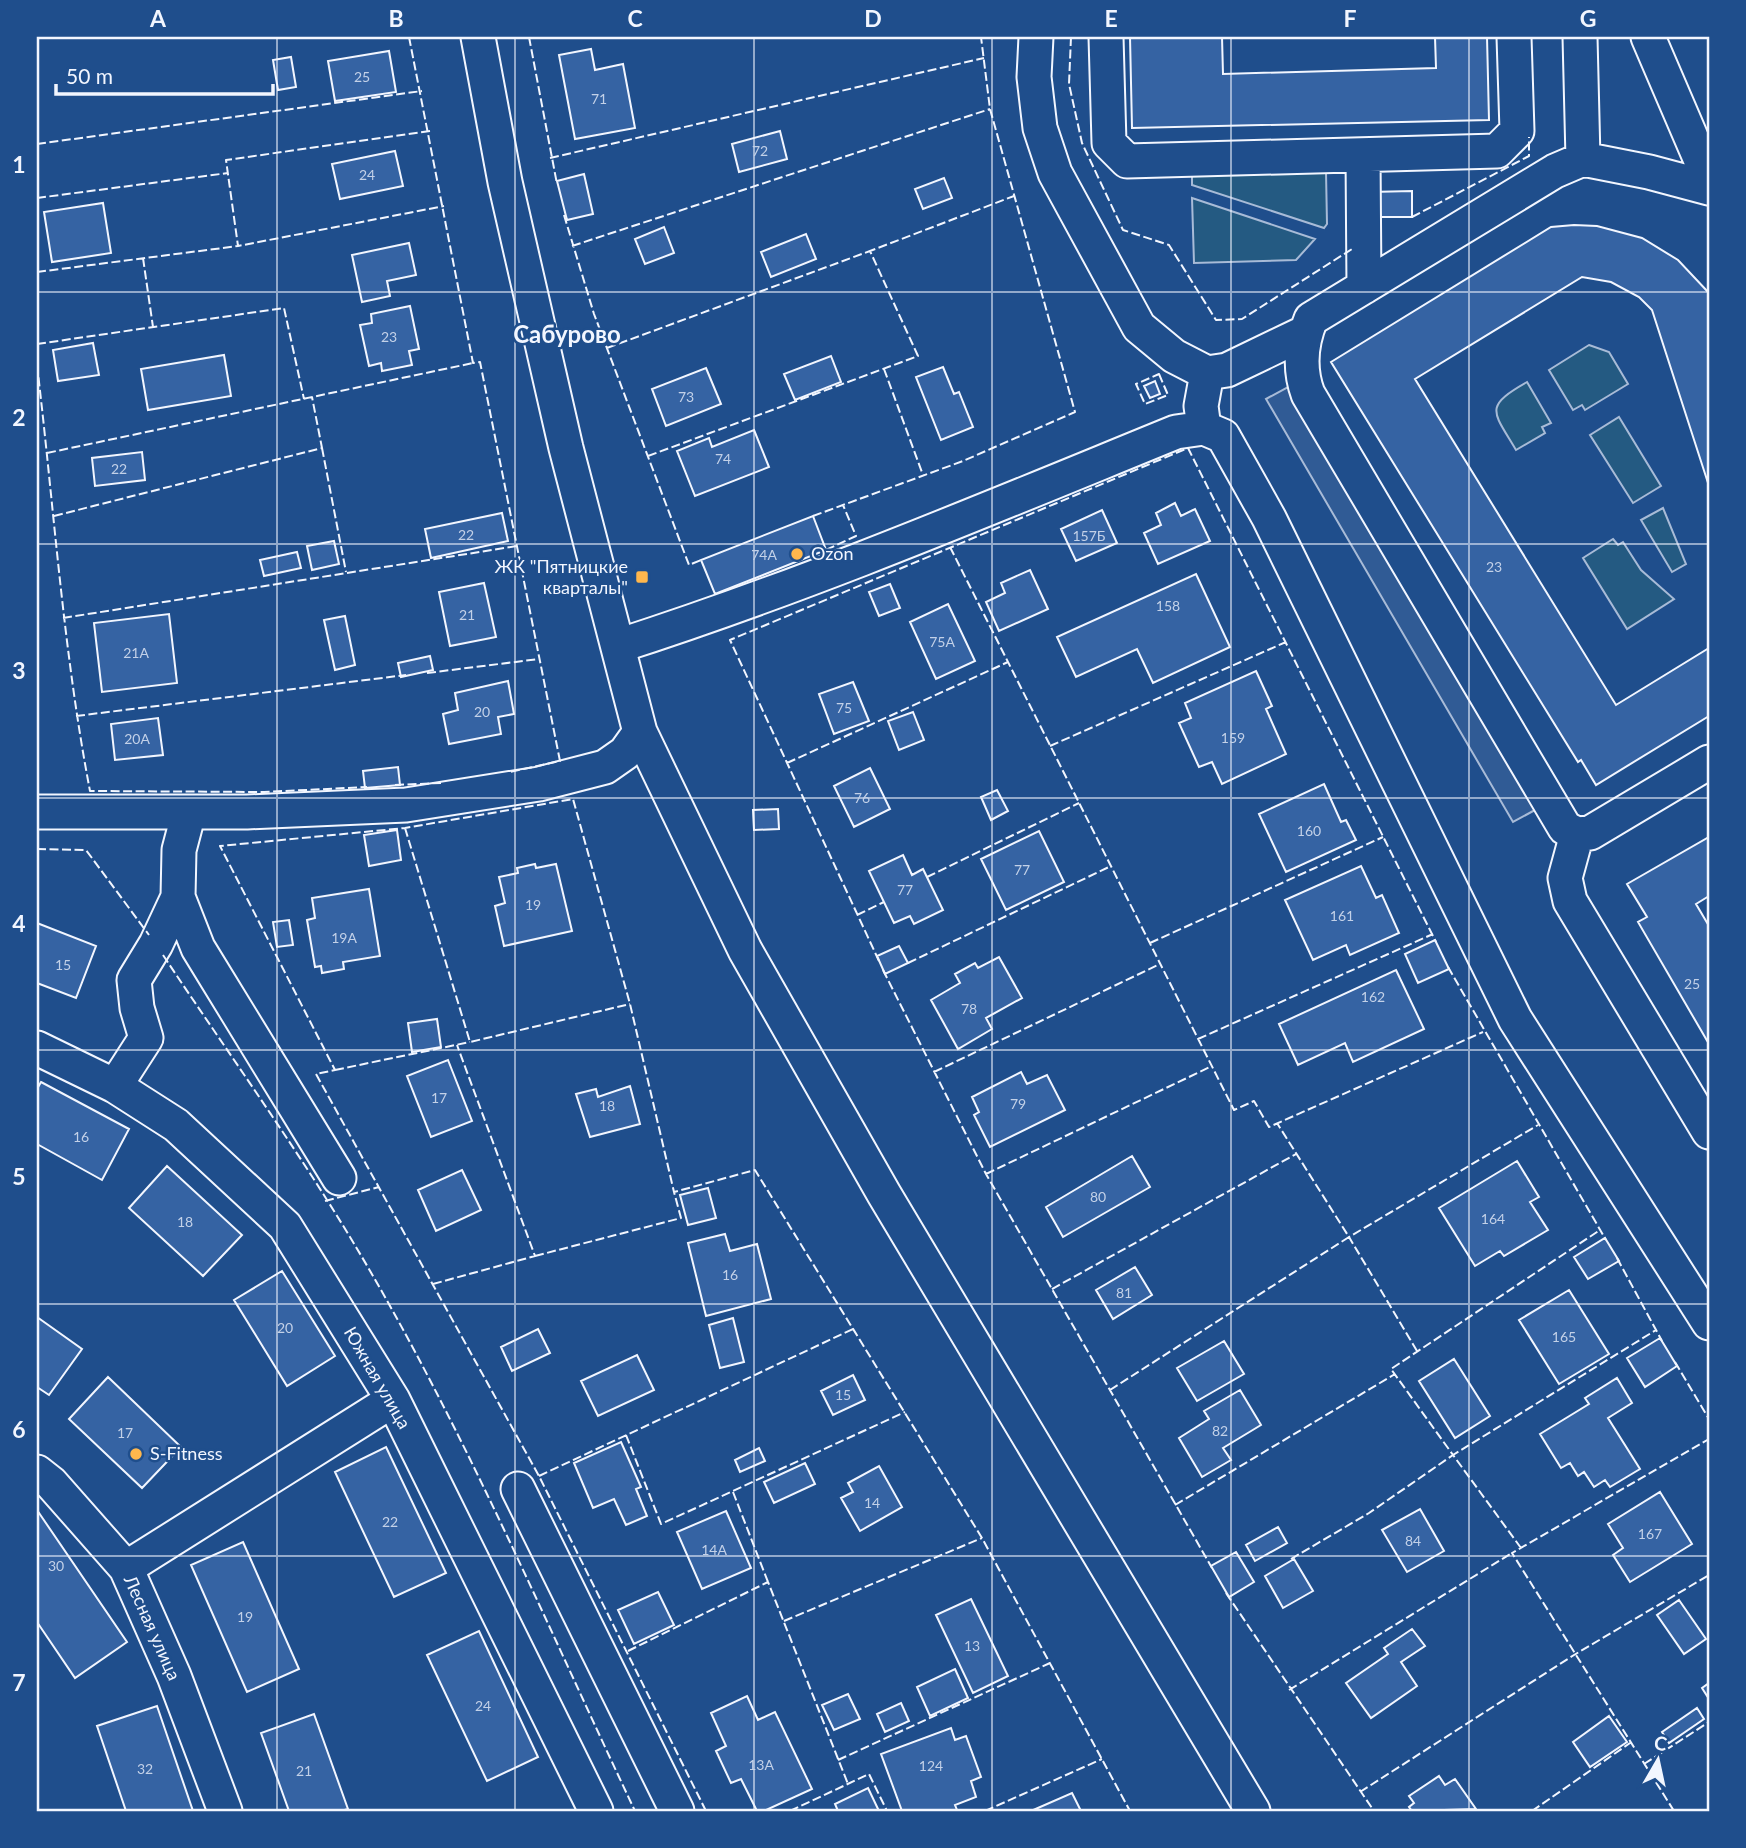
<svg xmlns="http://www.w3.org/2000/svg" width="1746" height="1848" font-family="Lato,sans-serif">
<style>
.green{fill:#245a82;stroke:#a8bbd7;stroke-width:2}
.parking{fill:#305b95;stroke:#a8bbd7;stroke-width:2}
.building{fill:#3563a3;stroke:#f2f6ff;stroke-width:2}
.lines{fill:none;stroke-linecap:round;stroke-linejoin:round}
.minor-casing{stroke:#f2f6ff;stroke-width:37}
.minor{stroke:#1f4e8c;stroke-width:33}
.fence{stroke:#f2f6ff;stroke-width:2;stroke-dasharray:9 3.5;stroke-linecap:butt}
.grid{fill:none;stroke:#f2f6ff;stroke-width:2;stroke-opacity:0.55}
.poi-dot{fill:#ffb74d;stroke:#1f4e8c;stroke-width:2.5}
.labels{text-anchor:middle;stroke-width:5;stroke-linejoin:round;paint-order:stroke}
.number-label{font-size:14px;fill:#c3d1e8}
.poi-label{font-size:18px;fill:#f2f6ff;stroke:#1f4e8c;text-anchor:start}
.street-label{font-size:18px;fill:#f2f6ff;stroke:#1f4e8c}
.district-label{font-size:24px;font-weight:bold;fill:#f2f6ff;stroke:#1f4e8c}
.neatline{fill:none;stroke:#f2f6ff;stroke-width:2.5}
.grid-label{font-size:23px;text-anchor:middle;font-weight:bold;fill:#f2f6ff}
</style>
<rect width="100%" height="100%" fill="#1f4e8c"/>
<path class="green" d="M1326,172L1327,224L1324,228L1192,185V176Z
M1192,198L1315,239L1296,260L1194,263Z
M1589,345L1609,352L1628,384L1585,410L1582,405L1573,410L1549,370Z
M1527,382L1551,423L1542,427L1545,433L1516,450C1493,411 1483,407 1527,382Z
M1619,417L1661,486L1633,503L1590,435Z
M1663,508L1686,564L1672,572L1641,520Z
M1613,539L1618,545L1623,542L1641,570L1674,599L1627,629L1583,558Z"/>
<path class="parking" d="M1288,387L1535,810L1513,822L1266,399Z"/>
<path class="building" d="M1130,37H1222L1223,74L1436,68L1435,37H1487L1489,120L1132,128Z
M591,49L595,70L623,64L635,128L575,139L559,55Z
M389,51L396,92L335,101L328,61Z
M291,57L296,87L278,90L273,60Z
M780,131L787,159L739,172L732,144Z
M395,151L403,186L340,199L332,164Z
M584,174L593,214L567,220L557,181Z
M944,178L952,198L923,209L915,189Z
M1412,191V217H1371L1370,192Z
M103,203L111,253L52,262L44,212Z
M1574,225L1597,226L1642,238L1678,260L1708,292L1709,486L1652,310L1639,297L1611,282L1582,277L1415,379L1616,705L1709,648V716L1596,785L1581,760L1578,762L1331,362L1551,227Z
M664,227L674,253L645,264L635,239Z
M806,234L816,259L771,277L761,252Z
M409,243L416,275L387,281L390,296L362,302L352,255Z
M410,306L419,349L409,351L412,365L382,371L381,363L369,366L360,325L372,323L371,314Z
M93,343L99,375L58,381L53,350Z
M224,355L231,396L148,410L141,369Z
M831,356L841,382L795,400L784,374Z
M943,367L954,394L959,392L973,427L941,440L916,377Z
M706,368L721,404L666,426L652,389Z
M1155,381L1160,394L1150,398L1144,386Z
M754,430L769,467L695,496L677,451L709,438L712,447Z
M142,452L145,480L95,486L92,458Z
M1175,503L1181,516L1195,509L1210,541L1158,564L1144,533L1161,525L1156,513Z
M1102,510L1117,543L1076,561L1061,529Z
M502,513L508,541L431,558L425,529Z
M813,516L826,550L715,594L701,560Z
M334,541L339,564L312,570L307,546Z
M297,552L301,568L264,576L260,560Z
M1030,570L1048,609L999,631L986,602L1005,593L1001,583Z
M1196,574L1230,647L1153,683L1137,649L1076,677L1057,637Z
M484,583L496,637L450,646L439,592Z
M890,584L900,608L879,616L869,592Z
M948,604L975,661L936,679L910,622Z
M169,614L177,683L102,692L94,623Z
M345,616L355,665L335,670L324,620Z
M430,656L433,670L401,677L398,663Z
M1256,671L1272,706L1266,709L1286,754L1222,784L1212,762L1199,767L1179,723L1191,718L1185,703Z
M508,681L514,714L498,717L501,734L449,744L443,714L458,710L455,693Z
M853,682L869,721L834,734L819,694Z
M913,712L924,740L899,750L888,721Z
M158,718L163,755L115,760L111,724Z
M398,767L400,785L365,788L363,771Z
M870,768L890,809L854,827L834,786Z
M1324,784L1341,822L1346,820L1356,840L1286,872L1259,814Z
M997,790L1008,811L991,820L981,797Z
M778,809L779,829L754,830L753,810Z
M397,830L401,860L369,866L364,835Z
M1039,831L1064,882L1006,910L981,859Z
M1709,837V896L1696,904L1709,926V1044L1638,922L1647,917L1627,884Z
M903,855L912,875L923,869L943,910L914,924L910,916L894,923L869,871Z
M535,864L536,868L556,864L572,931L504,946L495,906L505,903L499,877L518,873L517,868Z
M1361,866L1376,898L1382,895L1399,933L1350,955L1346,945L1313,960L1285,900Z
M369,889L380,956L343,962L344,969L322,973L321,966L315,967L307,920L315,918L312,898Z
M289,920L293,945L277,947L273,922Z
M37,923L96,946L76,998L37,983Z
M1435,940L1449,969L1418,983L1405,954Z
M899,946L908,963L885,974L877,956Z
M999,957L1022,998L986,1018L992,1029L958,1049L931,1000L960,983L955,974L975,963L978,968Z
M1396,970L1424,1029L1353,1062L1345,1043L1298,1065L1279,1024Z
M437,1019L441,1047L412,1052L408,1023Z
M448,1060L472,1121L431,1137L407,1076Z
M1021,1072L1027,1084L1047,1075L1065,1110L990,1147L974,1115L979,1112L972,1097Z
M41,1082L129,1129L102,1180L37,1144V1089Z
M630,1086L640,1124L590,1137L576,1094L596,1089L598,1097Z
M1132,1156L1150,1187L1063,1237L1046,1207Z
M1517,1161L1539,1197L1530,1202L1548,1230L1504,1256L1500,1251L1475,1266L1439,1208Z
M167,1166L242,1235L203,1276L129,1208Z
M462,1170L481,1210L436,1231L418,1190Z
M708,1188L716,1218L688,1225L680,1195Z
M725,1234L730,1251L757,1244L771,1299L706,1316L688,1243Z
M1605,1238L1619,1261L1588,1279L1574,1257Z
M1135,1267L1152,1295L1113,1319L1096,1290Z
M282,1271L335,1356L287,1386L234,1300Z
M1569,1290L1609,1354L1559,1384L1519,1320Z
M37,1317L82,1349L49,1395L37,1387Z
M733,1318L744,1362L720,1368L709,1325Z
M538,1329L550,1353L512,1371L501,1347Z
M1660,1338L1677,1366L1645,1387L1627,1358Z
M1224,1341L1244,1374L1197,1401L1177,1368Z
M637,1355L654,1390L598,1416L581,1381Z
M1454,1359L1490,1416L1455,1438L1419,1381Z
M853,1375L865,1400L833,1415L821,1391Z
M108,1377L181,1447L142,1488L69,1419Z
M1617,1378L1632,1403L1608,1418L1640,1469L1610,1487L1605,1480L1594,1487L1584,1472L1578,1476L1570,1463L1561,1468L1540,1434L1589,1404L1585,1398Z
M1240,1390L1261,1425L1223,1448L1231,1460L1202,1477L1179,1438L1209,1419L1204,1411Z
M621,1442L641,1487L636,1489L647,1516L626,1525L614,1499L593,1508L574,1463Z
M386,1447L446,1573L394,1597L335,1472Z
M759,1448L765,1461L740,1472L735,1460Z
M805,1463L815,1484L774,1503L764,1482Z
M879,1466L902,1507L860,1531L841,1498L853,1492L848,1483Z
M1660,1492L1692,1544L1630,1582L1613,1555L1623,1548L1608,1524Z
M1420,1509L1444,1551L1407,1572L1382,1530Z
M37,1510L127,1642L75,1678L37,1622Z
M726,1511L751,1568L702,1589L677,1532Z
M1278,1527L1287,1543L1255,1561L1246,1545Z
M243,1542L299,1669L247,1692L191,1565Z
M1236,1552L1254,1582L1229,1597L1211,1566Z
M1294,1559L1313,1591L1283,1608L1265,1576Z
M658,1592L674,1625L634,1644L618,1610Z
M971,1599L1008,1676L973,1693L936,1615Z
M1679,1600L1706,1639L1684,1654L1657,1615Z
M1412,1629L1425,1646L1401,1662L1417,1686L1371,1718L1346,1683L1388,1654L1384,1648Z
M479,1631L538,1757L487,1781L427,1655Z
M955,1669L968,1698L930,1716L917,1687Z
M1709,1683V1699L1702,1688Z
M848,1694L860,1719L834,1730L822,1705Z
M747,1696L758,1720L775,1712L812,1789L764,1811H757L741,1779L731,1783L716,1751L726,1746L711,1713Z
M901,1703L909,1721L885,1732L877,1714Z
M157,1706L193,1811H126L97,1726Z
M1697,1708L1704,1719L1669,1743L1662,1732Z
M314,1714L348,1809L341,1811H289L261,1733Z
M1609,1716L1627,1742L1590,1767L1573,1742Z
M951,1728L955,1740L966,1736L981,1777L971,1781L976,1797L955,1805L957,1810L955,1811H902L881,1754Z
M1439,1776L1445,1785L1455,1779L1476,1809L1412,1811L1409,1807L1414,1803L1409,1796Z
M868,1788L879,1811H838L835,1804Z
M1072,1793L1081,1811H1031Z"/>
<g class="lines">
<g class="minor-casing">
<path id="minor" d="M478,37L505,182L566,448L640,732L745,950L884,1194L1253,1811
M1036,37L1034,77L1040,128L1055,173L1139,327L1174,356L1207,373L1227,370L1306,332
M1106,37L1109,143L1127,161L1497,151L1517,131L1514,37
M1580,37L1583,159L1649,172L1709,188
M1648,37L1709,179
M1363,155L1364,287
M1583,159L1555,171L1311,319C1301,343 1299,370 1308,394L1565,828L1577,834L1590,833L1709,762
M1204,428L1201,406L1207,373
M618,646C808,585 992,507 1176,432L1204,428L1223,436L1269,518L1515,1019L1709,1323
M37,812H247L406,805L539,784L605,767L625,753L640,732
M1577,834L1565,878L1570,901L1709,1132
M178,897L198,948L339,1178
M37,1048L115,1086L176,1125L285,1226L393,1400L596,1811
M115,1086L146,1038L137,1008L134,980L156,944L178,897L179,850L189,812
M37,1472L51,1483L126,1568L174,1676L225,1811
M518,1489L677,1811
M126,1568L393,1400"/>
</g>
<use href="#minor" class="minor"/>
<path class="fence" d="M409,37L473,363L480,362L560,761L510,772
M529,37L557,184
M1071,37L1069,84L1082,143L1123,230L1169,245L1216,320L1242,319L1352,249
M430,131L226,160L238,246L444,206
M37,144L422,91
M550,158L984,58
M37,198L228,173
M564,215L594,314L689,565L701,560
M1412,217L1529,156V137
M572,246L990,109
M143,258L153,327
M37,272L238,246
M37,344L284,308L304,399
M607,348L870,251
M37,365C54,507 63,650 90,791L264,792L367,787
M884,369L923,475
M1159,374L1168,395L1145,404L1136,384Z
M322,448L346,572
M47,453L473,363
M648,456L918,356L870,251L1014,196
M54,516L322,448L312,397
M813,516L963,461L1075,412L990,109L981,37
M950,547L1234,1110L1254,1101L1269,1127L1483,1032
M826,550L856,536L843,505
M63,618L517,546
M427,673L539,659
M76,716L406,675
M1050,746L1286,642
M787,763L1008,662
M395,785L441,783
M405,828L470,1042L630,1004
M37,849L86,850L149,935
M927,877L1079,803
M857,915L884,902
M1150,943L1383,837
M163,955C226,1050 294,1144 353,1242C460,1420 546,1623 635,1811
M879,961L730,640L1188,448L1436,942
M908,963L1111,866
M1448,967L1606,1240
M883,970L986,1174L1212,1568
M1198,1039L1433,934
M335,1070L470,1042
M934,1072L1160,964
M986,1174L1212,1066
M325,1201L379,1187
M535,1256L681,1218L674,1192
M1617,1258L1662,1341
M433,1284L535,1256L457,1045
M1052,1289L1296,1154
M1417,1351L1349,1237L1538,1125
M1675,1362L1709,1419
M1110,1390L1349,1237L1277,1123
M626,1435L661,1524L905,1412
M539,1476L853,1329
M733,1492L768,1582
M1175,1505L1395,1374
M1521,1548L1453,1455L1656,1330
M1291,1559L1369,1513L1453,1455L1391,1369L1600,1230
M1226,1593L1374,1811
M784,1621L982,1538
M628,1651L768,1582L848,1784
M1289,1690L1512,1553
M838,1760L1050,1663
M1644,1764L1709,1722
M1360,1792L1574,1655L1709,1575
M706,1811L539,1476L316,1074L335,1070L220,846L405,828L573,799L630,1004L674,1192L755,1170L982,1538L1130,1811
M790,1811L869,1774L887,1811
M985,1811L1102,1759
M1532,1811L1630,1743
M1674,1811L1512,1553L1709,1439"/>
</g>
<path class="grid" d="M277,37V1811M515,37V1811M754,37V1811M992,37V1811M1231,37V1811M1469,37V1811M37,292H1709M37,544H1709M37,798H1709M37,1050H1709M37,1304H1709M37,1556H1709"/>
<g class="poi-dot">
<circle cx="797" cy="554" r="7"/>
<rect x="635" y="570" width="14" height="14" rx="3.5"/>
<circle cx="136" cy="1454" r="7"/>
</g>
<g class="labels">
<g class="number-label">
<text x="362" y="82">25</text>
<text x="599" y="104">71</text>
<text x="760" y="156">72</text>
<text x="367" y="180">24</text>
<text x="389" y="342">23</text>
<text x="686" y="402">73</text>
<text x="723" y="464">74</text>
<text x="119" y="474">22</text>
<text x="466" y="540">22</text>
<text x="1089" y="541">157Б</text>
<text x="764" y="560">74А</text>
<text x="1494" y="572">23</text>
<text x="1168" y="611">158</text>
<text x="467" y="620">21</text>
<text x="942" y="647">75А</text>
<text x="136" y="658">21А</text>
<text x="844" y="713">75</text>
<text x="482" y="717">20</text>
<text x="1233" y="743">159</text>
<text x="137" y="744">20А</text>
<text x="862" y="803">76</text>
<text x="1309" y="836">160</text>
<text x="1022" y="875">77</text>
<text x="905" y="895">77</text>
<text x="533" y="910">19</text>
<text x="1342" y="921">161</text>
<text x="344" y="943">19А</text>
<text x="63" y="970">15</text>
<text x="1692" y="989">25</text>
<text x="1373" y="1002">162</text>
<text x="969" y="1014">78</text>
<text x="439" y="1103">17</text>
<text x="1018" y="1109">79</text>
<text x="607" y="1111">18</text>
<text x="81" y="1142">16</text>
<text x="1098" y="1202">80</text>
<text x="1493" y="1224">164</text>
<text x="185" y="1227">18</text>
<text x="730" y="1280">16</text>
<text x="1124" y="1298">81</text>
<text x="285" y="1333">20</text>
<text x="1564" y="1342">165</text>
<text x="843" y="1400">15</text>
<text x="1220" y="1436">82</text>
<text x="125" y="1438">17</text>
<text x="872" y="1508">14</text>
<text x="390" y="1527">22</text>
<text x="1650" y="1539">167</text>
<text x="1413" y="1546">84</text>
<text x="714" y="1555">14А</text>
<text x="56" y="1571">30</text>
<text x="245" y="1622">19</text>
<text x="972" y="1651">13</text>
<text x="483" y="1711">24</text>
<text x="761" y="1770">13А</text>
<text x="931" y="1771">124</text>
<text x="145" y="1774">32</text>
<text x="304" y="1776">21</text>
</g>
<g class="poi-label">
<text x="811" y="560">Ozon</text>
<text x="628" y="573" text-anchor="end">ЖК "Пятницкие<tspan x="628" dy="21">кварталы"</tspan></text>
<text x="150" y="1460">S-Fitness</text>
</g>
<g class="street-label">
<text transform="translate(377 1378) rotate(60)" y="6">Южная улица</text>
<text transform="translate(152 1628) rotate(66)" y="6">Лесная улица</text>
</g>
<g class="district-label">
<text x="567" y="343">Сабурово</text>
</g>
</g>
<rect width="1746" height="1848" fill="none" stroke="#1f4e8c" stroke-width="77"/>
<g transform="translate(1658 1760) rotate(9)" stroke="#1f4e8c" stroke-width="5" paint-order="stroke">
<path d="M0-5L12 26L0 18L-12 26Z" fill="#f2f6ff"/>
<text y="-10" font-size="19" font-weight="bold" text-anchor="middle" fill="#f2f6ff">С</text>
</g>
<path d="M56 84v10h217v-10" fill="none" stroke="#f2f6ff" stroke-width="3.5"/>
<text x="66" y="84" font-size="21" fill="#f2f6ff" stroke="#1f4e8c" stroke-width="5" paint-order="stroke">50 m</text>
<rect x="38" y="38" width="1670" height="1772" class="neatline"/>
<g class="grid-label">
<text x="158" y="27">A</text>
<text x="396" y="27">B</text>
<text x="635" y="27">C</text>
<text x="873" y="27">D</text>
<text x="1111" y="27">E</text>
<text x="1350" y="27">F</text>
<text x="1588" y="27">G</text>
<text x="19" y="173">1</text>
<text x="19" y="426">2</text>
<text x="19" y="679">3</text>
<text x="19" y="932">4</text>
<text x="19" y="1185">5</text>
<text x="19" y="1438">6</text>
<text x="19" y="1691">7</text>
</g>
</svg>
